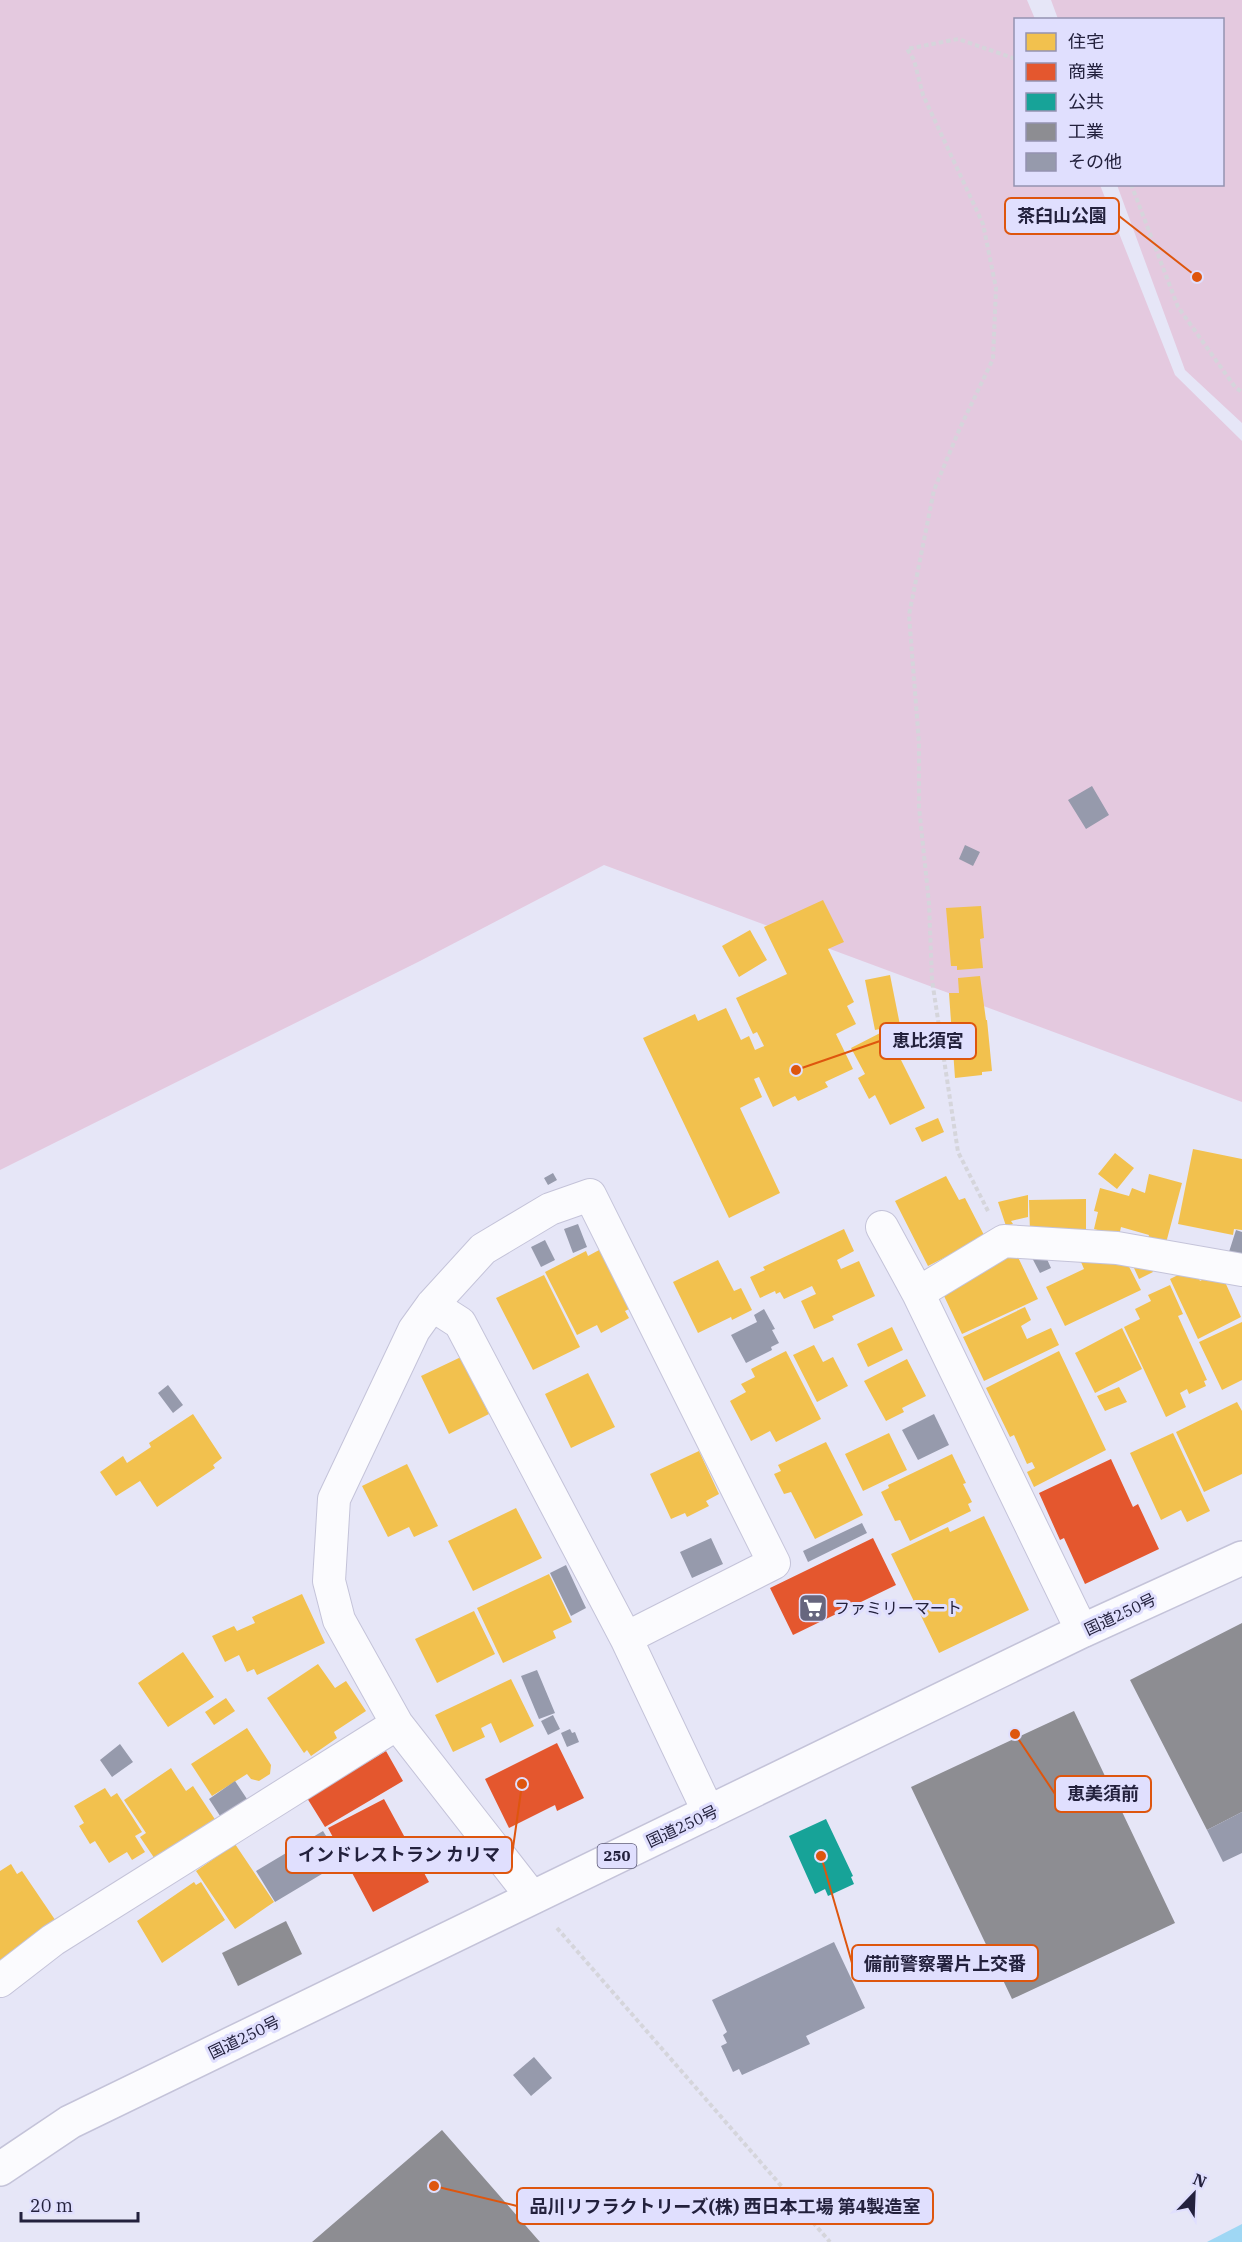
<svg xmlns="http://www.w3.org/2000/svg" width="1242" height="2242" font-family="'IBM Plex Serif','Noto Sans JP',serif">
<style>
.green{fill:#e4c9df}
.water{fill:#9fd7f4}
.homes{fill:#f2c14e}
.shops{fill:#e4572e}
.public{fill:#17a398}
.industry{fill:#8d8d92}
.building{fill:#969aac}
.lines{fill:none;stroke-linecap:round;stroke-linejoin:round}
.street-casing{stroke:#c4c3d9;stroke-width:34}
.highway-casing{stroke:#c4c3d9;stroke-width:36}
.path{stroke:#d5d5db;stroke-width:4;stroke-dasharray:4.5 3;stroke-linecap:butt}
.street{stroke:#fbfbfe;stroke-width:32}
.highway{stroke:#fbfbfe;stroke-width:33}
.labels{text-anchor:middle;stroke-width:6;stroke-linejoin:round;paint-order:stroke}
.shield{fill:#e0dffe;stroke:#5c5a77;stroke-width:1.5}
.shield-label{font-size:15px;font-weight:bold;fill:#23213d}
.poi-label{font-size:16px;fill:#23213d;stroke:#e0dffe;text-anchor:start}
.street-label{font-size:16px;fill:#23213d;stroke:#e0dffe}
.leader{fill:none;stroke:#de560e;stroke-width:2}
.callout-dot{fill:#de560e;stroke:#e0dffe;stroke-width:2}
.callout{fill:#e0dffe;stroke:#de560e;stroke-width:2}
.callout-label{font-size:18px;text-anchor:middle;font-weight:bold;fill:#23213d}
</style>
<rect width="100%" height="100%" fill="#e6e6f7"/>
<path class="green" d="M0,0H1027L1035,19L1016,20V184L1100,185L1175,375L1242,441V1102L604,865L420,961L0,1170Z
M1051,0H1242V423L1185,370L1117,185L1222,184V20L1058,19Z"/>
<path class="water" d="M1242,2224V2242H1207Z"/>
<path class="homes" d="M823,900L844,942L828,949L854,1002L847,1006L856,1024L836,1034L853,1069L825,1082L828,1087L798,1101L795,1096L773,1107L759,1077L754,1079L762,1097L740,1108L780,1193L729,1218L643,1038L695,1014L698,1021L726,1008L741,1040L749,1036L755,1050L764,1046L757,1032L753,1034L736,998L787,974L764,927Z
M981,906L984,938L980,939L983,968L957,970V966H951L946,908Z
M750,930L767,960L739,977L722,946Z
M890,975L900,1025L875,1030L865,980Z
M980,976L986,1020H987L992,1071L982,1072V1075L955,1078L949,993H959L958,978Z
M886,1030L925,1108L890,1125L875,1095L869,1099L858,1078L865,1074L851,1048Z
M938,1118L944,1132L922,1142L915,1128Z
M1193,1149L1242,1159V1230L1234,1229L1233,1235L1178,1224Z
M1115,1153L1134,1168L1117,1189L1098,1174Z
M1149,1174L1182,1183L1166,1243L1148,1238L1149,1235L1121,1227L1119,1236L1094,1229L1098,1212L1094,1211L1100,1188L1129,1196L1132,1188L1145,1193Z
M946,1176L959,1200L965,1198L985,1237L928,1266L895,1201Z
M1028,1195V1217L1011,1221L1013,1224L1006,1226L998,1202Z
M1086,1199V1231L1030,1232L1029,1200Z
M844,1229L854,1251L837,1260L841,1269L859,1261L875,1296L832,1316L834,1320L814,1329L801,1301L816,1294L812,1286L784,1299L780,1292L776,1294L775,1291L760,1298L750,1277L765,1270L763,1267Z
M601,1249L631,1308L625,1311L629,1318L601,1333L597,1325L577,1335L545,1272L586,1251L588,1256Z
M1015,1251L1038,1299L962,1334L936,1279Z
M1104,1251L1110,1264L1124,1257L1141,1290L1065,1326L1046,1287L1084,1269L1081,1262Z
M718,1260L734,1291L741,1288L752,1310L732,1320L731,1317L698,1333L673,1282Z
M1149,1262L1153,1272L1139,1279L1134,1268Z
M1194,1267L1200,1281L1220,1271L1241,1317L1198,1339L1170,1279Z
M544,1275L580,1347L533,1370L496,1298Z
M1170,1285L1183,1314L1178,1316L1207,1380L1204,1381L1206,1386L1189,1394L1187,1389L1180,1393L1186,1407L1166,1417L1124,1327L1140,1319L1135,1309L1151,1301L1148,1295Z
M1025,1307L1031,1320L1021,1326L1027,1339L1051,1328L1059,1345L984,1381L963,1337Z
M1242,1322V1380L1222,1390L1199,1342Z
M892,1327L903,1350L868,1367L857,1344Z
M1122,1328L1142,1369L1095,1393L1075,1353Z
M814,1345L823,1362L833,1357L848,1386L817,1402L793,1355Z
M786,1351L821,1419L776,1442L770,1431L751,1441L730,1401L746,1392L741,1384L755,1377L751,1369Z
M1059,1351L1106,1450L1034,1487L1027,1472L1035,1468L1032,1462L1027,1464L1014,1435L1010,1437L986,1388Z
M461,1357L489,1414L449,1434L421,1376Z
M907,1359L926,1396L902,1408L904,1412L886,1421L864,1381Z
M588,1373L615,1427L571,1448L545,1394Z
M1119,1387L1127,1402L1105,1411L1097,1396Z
M1237,1402L1242,1411V1474L1204,1492L1176,1432Z
M193,1414L222,1458L213,1465L215,1468L157,1507L140,1481L116,1496L100,1472L123,1456L127,1463L151,1447L149,1443Z
M889,1433L907,1470L863,1491L845,1454Z
M1173,1433L1210,1511L1187,1522L1181,1510L1161,1520L1130,1453Z
M826,1442L863,1515L815,1539L791,1492L784,1494L774,1474L781,1471L778,1465Z
M699,1451L719,1494L706,1501L709,1506L687,1517L685,1513L671,1519L650,1474Z
M952,1454L966,1483L963,1484L972,1502L968,1504L971,1511L910,1541L900,1520L895,1521L881,1492L889,1488L888,1485Z
M407,1464L438,1526L414,1537L409,1527L388,1537L362,1486Z
M516,1508L542,1558L473,1591L448,1541Z
M984,1516L1029,1610L939,1653L891,1554L948,1527L950,1532Z
M549,1574L572,1622L553,1631L556,1638L503,1663L477,1608Z
M302,1594L325,1643L257,1675L254,1669L247,1672L239,1655L225,1662L212,1636L234,1626L237,1631L255,1623L252,1617Z
M474,1611L495,1654L437,1683L415,1639Z
M183,1652L214,1697L168,1727L138,1683Z
M318,1664L335,1688L346,1681L366,1711L334,1732L337,1738L311,1756L307,1750L304,1753L267,1698Z
M511,1679L534,1726L500,1743L491,1723L481,1728L485,1737L453,1752L435,1715Z
M226,1698L235,1711L214,1725L205,1712Z
M247,1728L271,1765L270,1774L259,1781L251,1779L247,1774L212,1796L191,1764Z
M171,1768L186,1791L193,1786L220,1827L161,1868L140,1837L146,1833L124,1800Z
M105,1788L111,1797L117,1793L142,1832L135,1836L145,1852L132,1860L127,1852L109,1863L95,1841L90,1844L79,1826L84,1823L74,1806Z
M235,1844L274,1902L235,1929L196,1871Z
M11,1864L17,1874L22,1871L64,1933L7,1970L0,1959V1871Z
M194,1882L196,1885L201,1882L225,1920L162,1963L137,1921Z"/>
<path class="shops" d="M1111,1459L1133,1507L1138,1504L1159,1549L1085,1584L1064,1538L1060,1540L1039,1493Z
M873,1538L896,1585L793,1635L770,1588Z
M557,1743L584,1798L557,1811L555,1805L509,1828L485,1779Z
M386,1751L403,1781L325,1827L307,1798Z
M384,1799L429,1882L373,1912L328,1828Z"/>
<path class="public" d="M826,1819L853,1876L851,1877L854,1884L828,1896L825,1889L815,1894L789,1836Z"/>
<path class="industry" d="M1242,1623V1812L1207,1830L1130,1680Z
M1074,1711L1175,1923L1012,1999L911,1787Z
M286,1921L302,1954L238,1986L222,1953Z
M442,2130L540,2242H312Z"/>
<path class="building" d="M1092,786L1109,815L1086,829L1068,800Z
M965,845L980,852L973,866L959,859Z
M553,1173L557,1180L548,1185L544,1178Z
M578,1224L587,1247L573,1253L564,1229Z
M1236,1230L1242,1232V1259L1228,1255Z
M545,1240L555,1260L541,1267L531,1247Z
M1042,1248L1051,1268L1040,1273L1030,1254Z
M764,1309L775,1329L772,1330L779,1343L771,1347L772,1350L746,1363L731,1335L757,1322L754,1315Z
M168,1385L183,1405L173,1413L158,1393Z
M934,1414L949,1445L918,1460L902,1430Z
M862,1523L867,1533L808,1562L803,1551Z
M711,1538L723,1564L692,1578L680,1552Z
M566,1565L586,1608L571,1616L550,1573Z
M537,1670L555,1713L539,1719L521,1676Z
M553,1715L560,1729L548,1735L541,1721Z
M570,1729L572,1733L575,1732L579,1742L567,1747L561,1733Z
M120,1744L133,1762L112,1777L100,1760Z
M235,1781L251,1805L224,1822L209,1799Z
M1242,1812V1853L1223,1862L1207,1830Z
M323,1831L342,1862L275,1902L256,1871Z
M834,1942L865,2008L806,2036L810,2044L742,2075L739,2069L733,2072L721,2046L727,2043L723,2035L727,2032L712,2000Z
M534,2057L552,2078L531,2096L513,2075Z"/>
<g class="lines">
<g class="street-casing">
<path id="street" d="M882,1227L918,1293L1082,1631
M918,1293L1004,1241L1117,1248L1242,1270
M432,1305L460,1323L626,1638L709,1813
M532,1897L397,1724L339,1620L329,1581L334,1499L414,1330L432,1305L483,1249L550,1209L590,1195L774,1563L626,1638
M0,1981L53,1940L397,1724"/>
</g>
<g class="highway-casing">
<path id="highway" d="M0,2169L70,2122L1082,1631L1242,1558"/>
</g>
<path class="path" d="M1131,184L1178,307L1235,387L1242,392
M988,1211L958,1152L932,980L929,903L919,807V743L909,615L934,490L960,428L993,359L996,288L983,224L923,95L914,60L907,49L958,39L1016,59
M557,1928L830,2242"/>
<use href="#street" class="street"/>
<use href="#highway" class="highway"/>
</g>
<defs>
<g id="supermarket-square" transform="scale(1.5)"><rect x="-9" y="-9" width="18" height="18" rx="4" fill="#67667e" stroke="#e0dffe"/><path d="M-6-5.5h2.5l.6 2H6L4.5 2H-2.5L-4.4-4H-6ZM-1.5 3.2a1.3 1.3 0 1 0 .1 0ZM3 3.2a1.3 1.3 0 1 0 .1 0Z" fill="#fff"/></g>
</defs>
<g fill-rule="evenodd">
<use href="#supermarket-square" x="813" y="1608"/>
</g>
<g class="labels">
<rect class="shield" x="597.5" y="1844" width="39" height="24" rx="4.5"/>
<g class="shield-label">
<text x="617" y="1861">250</text>
</g>
<g class="poi-label">
<text x="834" y="1614">ファミリーマート</text>
</g>
<g class="street-label">
<text transform="translate(1120 1614) rotate(-25)" y="6">国道250号</text>
<text transform="translate(682 1826) rotate(-25)" y="6">国道250号</text>
<text transform="translate(244 2037) rotate(-26)" y="6">国道250号</text>
</g>
</g>
<path class="leader" d="M1197 277L1119 216M796 1070L880 1041M1015 1734L1055 1794M522 1784L512 1855M821 1856L852 1963M434 2186L517 2206"/>
<g class="callout-dot">
<circle cx="1197" cy="277" r="6"/>
<circle cx="796" cy="1070" r="6"/>
<circle cx="1015" cy="1734" r="6"/>
<circle cx="522" cy="1784" r="6"/>
<circle cx="821" cy="1856" r="6"/>
<circle cx="434" cy="2186" r="6"/>
</g>
<g class="callout">
<rect x="1005" y="198" width="114" height="36" rx="6"/>
<rect x="880" y="1023" width="96" height="36" rx="6"/>
<rect x="1055" y="1776" width="96" height="36" rx="6"/>
<rect x="286" y="1837" width="226" height="36" rx="6"/>
<rect x="852" y="1945" width="186" height="36" rx="6"/>
<rect x="517" y="2188" width="416" height="36" rx="6"/>
</g>
<g class="callout-label">
<text x="1062" y="222">茶臼山公園</text>
<text x="928" y="1047">恵比須宮</text>
<text x="1103" y="1800">恵美須前</text>
<text x="399" y="1861">インドレストラン カリマ</text>
<text x="945" y="1970">備前警察署片上交番</text>
<text x="725" y="2213">品川リフラクトリーズ(株) 西日本工場 第4製造室</text>
</g>
<rect x="1014" y="18" width="210" height="168" fill="#e0dffe" stroke="#9493b1" stroke-width="1.5"/>
<rect x="1026" y="33" width="30" height="18" fill="#f2c14e" stroke="#9493b1" stroke-width="1.5"/>
<text x="1068" y="48" font-size="18" fill="#23213d">住宅</text>
<rect x="1026" y="63" width="30" height="18" fill="#e4572e" stroke="#9493b1" stroke-width="1.5"/>
<text x="1068" y="78" font-size="18" fill="#23213d">商業</text>
<rect x="1026" y="93" width="30" height="18" fill="#17a398" stroke="#9493b1" stroke-width="1.5"/>
<text x="1068" y="108" font-size="18" fill="#23213d">公共</text>
<rect x="1026" y="123" width="30" height="18" fill="#8d8d92" stroke="#9493b1" stroke-width="1.5"/>
<text x="1068" y="138" font-size="18" fill="#23213d">工業</text>
<rect x="1026" y="153" width="30" height="18" fill="#969aac" stroke="#9493b1" stroke-width="1.5"/>
<text x="1068" y="168" font-size="18" fill="#23213d">その他</text>
<g transform="translate(1194 2194) rotate(23)" stroke="#e0dffe" stroke-width="4.5" paint-order="stroke">
<path d="M0-4.5L10 22L0 15L-10 22Z" fill="#23213d"/>
<text y="-9" font-size="16" font-weight="bold" text-anchor="middle" fill="#23213d">N</text>
</g>
<path d="M21 2212v9h117v-9" fill="none" stroke="#23213d" stroke-width="3"/>
<text x="30" y="2212" font-size="18" fill="#23213d" stroke="#e0dffe" stroke-width="4.5" paint-order="stroke">20 m</text>
</svg>
